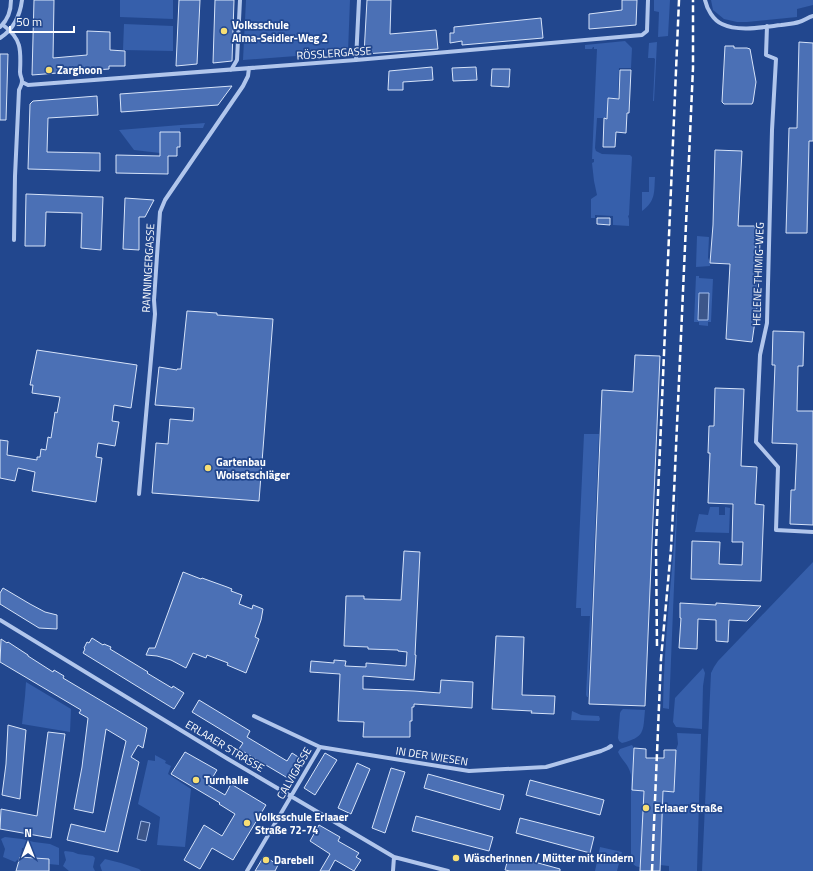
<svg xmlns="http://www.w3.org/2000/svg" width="813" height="871" font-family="'Titillium Web',sans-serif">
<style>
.green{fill:#365fab}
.water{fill:#3c568a;stroke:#a5bfed}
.building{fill:#4b70b5;stroke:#d6e3f9}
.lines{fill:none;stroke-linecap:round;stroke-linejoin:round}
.street{stroke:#b1c6ec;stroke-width:4}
.rail{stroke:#fff;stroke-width:2.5;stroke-dasharray:7 3;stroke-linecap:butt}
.poi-dot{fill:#f7de74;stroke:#22478e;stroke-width:1.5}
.labels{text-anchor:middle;stroke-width:3.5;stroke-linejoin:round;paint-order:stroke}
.poi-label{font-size:11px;font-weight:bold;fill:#fff;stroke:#22478e;text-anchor:start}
.street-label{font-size:11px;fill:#fff;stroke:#22478e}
</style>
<rect width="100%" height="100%" fill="#22478e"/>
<path class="green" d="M120,0H173V19L120,17Z
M246,0H350L348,52L243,60Z
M654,0H670L668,36L658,37L659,12L654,11Z
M711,0H813V5L797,9V17L747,22H737L724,19L713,10Z
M124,24L173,26V51L123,50Z
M625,41L632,48L631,68H619L618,98H607V118H597L595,148L596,151L602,154L630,155L632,157L629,215L628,216L629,219V226L613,225V216L595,215V218H591V199L597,195L594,181L592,163L594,162V159H592L597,49H594V47H593L592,49H585V45Z
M657,42L654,101H653L655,59L654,58H648L649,43Z
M205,123L203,128H180V132H160V153L134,150L119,130Z
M649,177H655C654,192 656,201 642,211V192H649Z
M697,236L709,237L708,258L710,262V266L696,267Z
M696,276H699V278L713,279L711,322H708V326L699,325V322H694Z
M584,434H599L588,697H587L586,695L590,616H581V608H576Z
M678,489L669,709L663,708C664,635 674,562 678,489Z
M710,507H719V515H725V507L730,508L729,533L695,532L699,514L708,515Z
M813,562V871H702L711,673L714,667L718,661Z
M703,668L705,673L703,686L702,729L676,727L673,722L675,698Z
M26,682L71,709L70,732L22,724L25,696Z
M623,709L645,710C643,732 645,737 622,743L619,741L618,738L620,713L621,711Z
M572,711L581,715L599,716L600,719L599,721L571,720Z
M677,733L701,734L697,871H669V866L660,865L663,791L674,792L676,750L678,744Z
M632,745L634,748L632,790L644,791L640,867C635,867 632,864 631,858V775C628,763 622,761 618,752L620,749Z
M155,755L166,761L165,763L171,766L168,774L191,789L185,847L157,845L160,817L138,804L148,760L155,761Z
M5,837L22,839L34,842L50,844L59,848V865L49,864V859L32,858V848H22L21,857L15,862L3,857L5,849L1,839Z
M600,847L622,852L617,871H595Z
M65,851L73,852L78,854L93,856L95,858L93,867L95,871H69L63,866L66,860L64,852Z
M105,859L121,863L139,869L141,871H102L100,865Z"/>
<path class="water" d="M699,293H709L708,320H698Z
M141,821L150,823L146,841L137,839Z"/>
<path class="building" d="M34,0H54L53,58L87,55V31L110,32V50L125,51V66H109V69L32,75Z
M179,0H200L197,64L176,66Z
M215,0H234L232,61L213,63Z
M367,0H391L390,34L436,30L438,49L364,54Z
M622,0H637L636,25L589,29V14L622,10Z
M541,18L543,38L462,45V41L450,43V33H454V27Z
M799,42L813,43V141H809L807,233H786L789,128H797Z
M725,46H734V48H747L750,49L756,82L753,102L752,104H724L722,102Z
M0,54H8L6,120H0Z
M432,67L433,80L403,82V90H388L389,71Z
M476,67L477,80L453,81L452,68Z
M492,69H510L509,87L491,86Z
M620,70H631L629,113H627L626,133L616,132L615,147H603L604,118L607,119L608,98L619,99Z
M232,86L218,105L121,112L120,94Z
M97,96L98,115L48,118L47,152L100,153V171L28,169L30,104L33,101Z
M160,132H180V147H177V156H168V174L116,173V155L160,156Z
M715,150L742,151L738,226H755L758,300L752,342L726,339L730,264L710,263L713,225Z
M26,194L103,197L101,250L81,248L82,213L46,212L45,246H25Z
M125,198L154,200L145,217H139V250L123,249Z
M597,218H610V225L597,224Z
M187,311L217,313V315L273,319L259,501L152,493L156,443L168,444L170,419L193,421L194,408L155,405L159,367L177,370V369H181Z
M773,331L804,332L803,366H798L797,411H813V525L790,524L791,490H795L797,444L772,443L775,365H772Z
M37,350L137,365L131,408L114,405L112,421L119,422L115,446L98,443L96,457L102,458L96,502L32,491L35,472L18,468L15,481L0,478V440L8,441L7,455L37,460V457H40L41,449L46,450L48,437L51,438L55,412L57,413L60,397L32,393L33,385H30Z
M635,355L660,356L645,706L589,704L602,390L633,392Z
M715,388L744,389L741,466L757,467L755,504L764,505L761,581L691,579L692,541L720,542L719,564L742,565L743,542H732L733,504L708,503L710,453H708L709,426H714Z
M404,551L420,552L415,655H416L414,680L363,676V689L414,691L440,693L441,680L473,682L472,708L414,704V707H412V721H410V737H363L364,722L338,721L340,674L310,672L311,661L334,663V660L346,661L345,666L366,667V663L406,666L407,652L398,651V650L368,649V647L344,646L346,596H364V599L401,600Z
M183,572L201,579L202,578L227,587L232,589L231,591L242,595L239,604L252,609L253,605L263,609L261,620L255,637L259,639L246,673L227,665L228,663L207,655L206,658L193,653L186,668L171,660L157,656L146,655L149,648H155Z
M3,588L30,604L45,612L57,615V629L39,628L0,604V593Z
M680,603L716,605V603L761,606L747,621L729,620L728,642L716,641V620L698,619L697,649L679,648L681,618H680Z
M496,636L524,637L522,695L555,696L554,714L531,713L532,711L492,709Z
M92,638L103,645L104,644L111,647L110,649L148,672L147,673L172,688L173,686L184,693L174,709L83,653L85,649L84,648L87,642L89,643Z
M1,639L7,643L8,642L28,655V656L53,672L54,670L64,676L63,678L147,728L143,748L138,745L131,757L139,762L118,852L67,840L71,824L105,832L126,741L106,729L93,813L74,809L82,767L88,718L79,713L81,710L0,662Z
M199,700L250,731L247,737L287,761L292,753L303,760L291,780L239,749L243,743L192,712Z
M8,725L26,730L20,799L2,795L6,764Z
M48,732L65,734L51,838L0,829L1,809L37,816Z
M634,748L646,749V758H664V750H676L674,792L663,791L660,871H640L644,791L632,790Z
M185,752L217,770L208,785L225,795L231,784L266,805L233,860L212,848L200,869L184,860L204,825L222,836L235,814L219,804L220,803L171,774Z
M325,753L337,760L315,795L304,788Z
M357,763L370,769L351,814L338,808Z
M391,768L405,772L385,833L372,828Z
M428,774L504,795L500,810L424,788Z
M530,780L604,800L600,815L526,795Z
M416,816L493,837L489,851L412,831Z
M520,818L594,837L590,853L516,833Z
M319,825L340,837L338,841L359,853L356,857L361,860L354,871L335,860L329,871H320L330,854L310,841Z
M509,855L560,869V871H510L505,870Z
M264,856L278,865L275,871H255Z
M20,857L49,859V871H16Z"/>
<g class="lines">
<path class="street" d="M705,0C707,9 713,20 722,24C738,32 764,27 781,25C787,24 793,24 799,22C804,21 808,17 813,16
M3,25C22,39 21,50 20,72C20,76 22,78 22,81C22,84 20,88 19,90L15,176L14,240
M767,26L766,55L776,59L772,130L767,323L760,355L756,442L778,467L776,530L813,532
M0,27C8,20 11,10 11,0
M0,38C14,29 20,16 22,0
M356,60L359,0
M231,70L237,60L240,0
M22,82L28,85L356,60L642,35L647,31L648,0
M139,494L155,314L154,300L160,212L165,200L243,86L248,76L249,68
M0,620L228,759L394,857L448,871
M254,716L320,747L469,771L546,767L601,751L608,748L611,746
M247,871L320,747
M393,871L394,857"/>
<path class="rail" d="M657,646L656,547L658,495L679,0
M652,871L661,659L671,549L674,492L693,68V0"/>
</g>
<g class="poi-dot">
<circle cx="224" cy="31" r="4"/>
<circle cx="49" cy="70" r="4"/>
<circle cx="208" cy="468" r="4"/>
<circle cx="196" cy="780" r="4"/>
<circle cx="646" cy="808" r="4"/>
<circle cx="247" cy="823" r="4"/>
<circle cx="456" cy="858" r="4"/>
<circle cx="266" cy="860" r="4"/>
</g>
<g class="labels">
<g class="poi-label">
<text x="232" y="29">Volksschule<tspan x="232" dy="13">Alma-Seidler-Weg 2</tspan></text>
<text x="57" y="74">Zarghoon</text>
<text x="216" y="466">Gartenbau<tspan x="216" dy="13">Woisetschläger</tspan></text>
<text x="204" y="784">Turnhalle</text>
<text x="654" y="812">Erlaaer Straße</text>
<text x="255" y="821">Volksschule Erlaaer<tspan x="255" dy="13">Straße 72-74</tspan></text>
<text x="464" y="862">Wäscherinnen / Mütter mit Kindern</text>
<text x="274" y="864">Darebell</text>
</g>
<g class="street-label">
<text transform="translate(334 53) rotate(-4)" y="4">RÖSSLERGASSE</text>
<text transform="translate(148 268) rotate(-87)" y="4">RANNINGERGASSE</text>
<text transform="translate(758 274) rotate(-88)" y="4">HELENE-THIMIG-WEG</text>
<text transform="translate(225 746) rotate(31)" y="4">ERLAAER STRASSE</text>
<text transform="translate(432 756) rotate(9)" y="4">IN DER WIESEN</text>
<text transform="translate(294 773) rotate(-60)" y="4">CALVIGASSE</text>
</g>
</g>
<g transform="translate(28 843)" stroke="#22478e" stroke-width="3" paint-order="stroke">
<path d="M0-3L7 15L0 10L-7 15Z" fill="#ffffff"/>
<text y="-6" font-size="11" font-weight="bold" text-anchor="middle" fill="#ffffff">N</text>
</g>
<path d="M10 26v6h64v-6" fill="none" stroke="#ffffff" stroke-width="2"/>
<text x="16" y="26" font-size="12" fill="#ffffff" stroke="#22478e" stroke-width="3" paint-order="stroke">50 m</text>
</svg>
